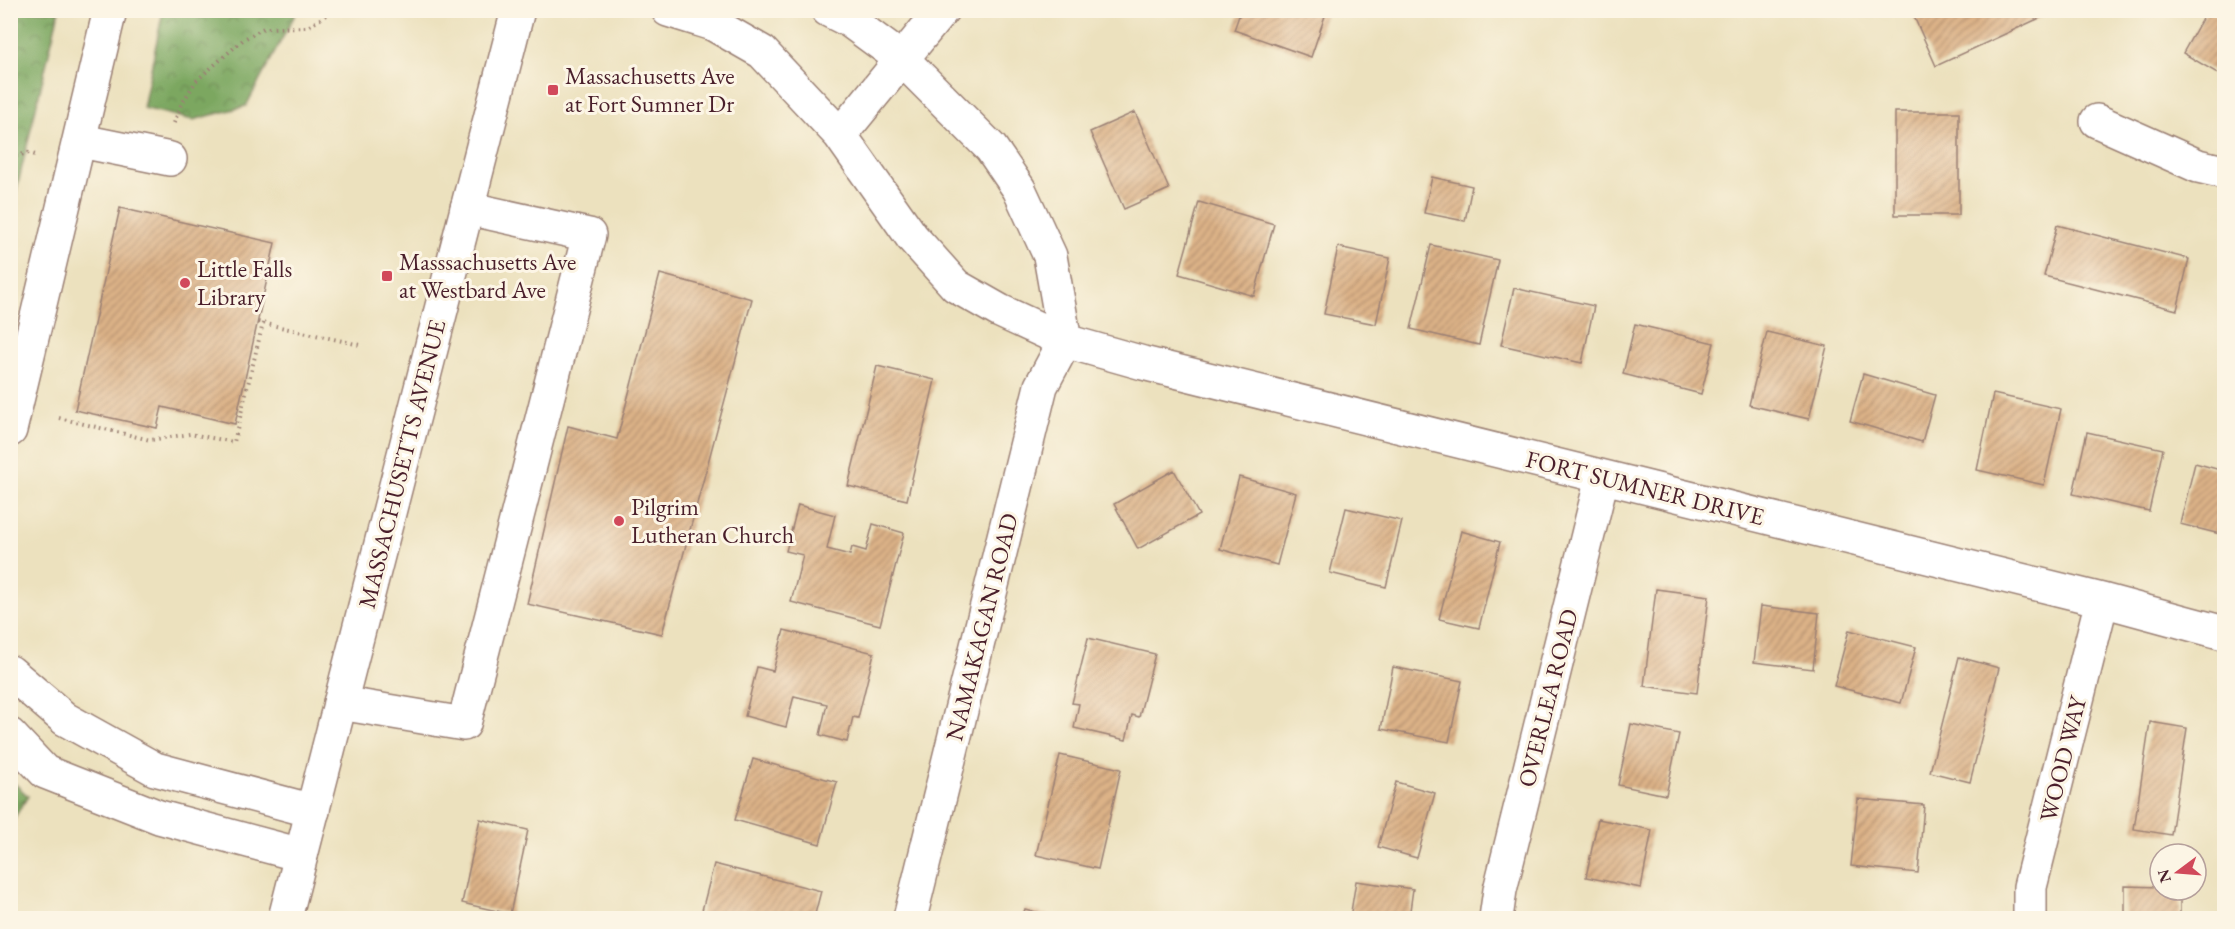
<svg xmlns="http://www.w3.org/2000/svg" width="2235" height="929" font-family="'EB Garamond',serif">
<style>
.forest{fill:url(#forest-crowns);stroke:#636346;stroke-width:1.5}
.building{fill:url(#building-hatch)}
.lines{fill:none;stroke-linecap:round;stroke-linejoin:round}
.minor-casing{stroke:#9b8074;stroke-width:36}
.major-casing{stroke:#9b8074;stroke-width:36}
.path{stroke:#9b8074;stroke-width:4;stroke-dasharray:1.5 4.5;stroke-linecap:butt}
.minor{stroke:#fff;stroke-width:33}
.major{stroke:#fff;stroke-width:33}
.poi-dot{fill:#d1495b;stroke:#fcf5e5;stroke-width:2}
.labels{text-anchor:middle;stroke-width:6;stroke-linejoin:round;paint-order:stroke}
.poi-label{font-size:24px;fill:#4a1f2b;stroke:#fcf5e5;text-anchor:start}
.street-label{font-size:24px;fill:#4a1f2b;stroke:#fcf5e5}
</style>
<defs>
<pattern id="forest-crowns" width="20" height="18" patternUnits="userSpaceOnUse" patternTransform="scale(1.5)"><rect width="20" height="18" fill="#7ca760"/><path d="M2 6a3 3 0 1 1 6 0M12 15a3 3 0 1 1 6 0" fill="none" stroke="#68874f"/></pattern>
<pattern id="building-hatch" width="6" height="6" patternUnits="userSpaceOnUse" patternTransform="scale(1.5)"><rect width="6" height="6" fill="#dcb287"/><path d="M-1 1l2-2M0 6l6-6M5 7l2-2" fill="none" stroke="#b4906f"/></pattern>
</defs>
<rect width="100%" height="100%" fill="#fcf5e5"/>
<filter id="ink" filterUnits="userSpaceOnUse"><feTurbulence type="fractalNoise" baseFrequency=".0167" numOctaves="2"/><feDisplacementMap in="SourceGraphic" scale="12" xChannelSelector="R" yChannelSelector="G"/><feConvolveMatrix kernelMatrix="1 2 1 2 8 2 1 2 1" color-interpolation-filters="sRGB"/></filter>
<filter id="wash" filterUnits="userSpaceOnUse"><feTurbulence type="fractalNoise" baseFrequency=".008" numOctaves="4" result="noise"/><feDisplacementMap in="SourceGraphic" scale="24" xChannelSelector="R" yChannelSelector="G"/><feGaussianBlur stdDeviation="1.35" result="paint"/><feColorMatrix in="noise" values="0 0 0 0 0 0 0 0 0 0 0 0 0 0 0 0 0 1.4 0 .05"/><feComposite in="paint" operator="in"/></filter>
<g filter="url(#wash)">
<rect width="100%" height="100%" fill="#ece1be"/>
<path class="forest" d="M11,10L59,11L11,213L10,11Z
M163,11V10L297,11L246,106L193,120L143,108Z
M11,780L28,796L11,823Z"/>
<g id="blocks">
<path class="building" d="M1241,10H1327L1311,57L1234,30Z
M1911,10H2057L1936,66Z
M2207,10L2224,19V77L2183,53Z
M1135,112L1169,189L1124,209L1090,132Z
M1895,112H1959V215H1895Z
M1432,177L1472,186L1465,221L1424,213Z
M1199,202L1274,224L1254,296L1179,274Z
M120,208L275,243L235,424L162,407L157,428L75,410Z
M2057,225L2189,259L2177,310L2044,276Z
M1431,245L1498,260L1479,345L1411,329Z
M1338,247L1390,258L1376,324L1324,314Z
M660,274L752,299L662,634L527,604L568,426L617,439Z
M1514,288L1594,306L1582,363L1501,345Z
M1635,324L1714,343L1701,394L1623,374Z
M1767,332L1827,346L1809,419L1749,405Z
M877,366L935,380L907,500L848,486Z
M1863,374L1935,395L1922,442L1850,421Z
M1993,394L2061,409L2044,485L1977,470Z
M2087,432L2163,449L2149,511L2073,494Z
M2195,463L2224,471V535L2180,524Z
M1174,470L1199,515L1138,549L1114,504Z
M1239,477L1296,493L1277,565L1220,549Z
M798,505L835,515L827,549L850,555L852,547L866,551L873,524L904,533L880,625L791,602L803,555L786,551Z
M1346,508L1402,521L1386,587L1330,573Z
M1461,531L1500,542L1479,628L1439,619Z
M1656,589L1709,596L1697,693L1644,686Z
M1761,606L1819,613L1813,669L1754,662Z
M784,630L874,653L858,718L853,717L847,742L820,735L827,704L794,696L786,727L745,716L757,667L773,671Z
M1849,630L1916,647L1901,703L1834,686Z
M1088,638L1155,654L1139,717L1132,715L1126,740L1074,728L1079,704L1072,703Z
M1959,657L1999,668L1970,782L1930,772Z
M1393,667L1462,681L1449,742L1381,729Z
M2150,722L2187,728L2171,835L2134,829Z
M1631,724L1679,734L1666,795L1618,785Z
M1060,755L1121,769L1098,869L1036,855Z
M753,759L837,782L820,844L735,820Z
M1396,782L1435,793L1417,858L1378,847Z
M1858,799L1924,805L1918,873L1851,866Z
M480,819L528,830L510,914L462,903Z
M1598,819L1652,830L1641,888L1586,877Z
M714,864L821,891L814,918H700Z
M1356,881L1413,889L1409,918H1350Z
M2125,886L2160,887V890H2180V918H2125Z
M1025,909L1058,918H1022Z
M1905,914L1906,918H1878V917Z"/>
</g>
</g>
<g filter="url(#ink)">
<use href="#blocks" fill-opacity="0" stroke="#9b8074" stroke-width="1.5"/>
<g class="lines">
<g class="minor-casing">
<path id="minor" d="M668,10L713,24L762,52L840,135L912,237L956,286L1000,311L1065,341L1143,363L2102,600L2224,633
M828,10L850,21L903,60L991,148L1019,189L1050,256L1065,341
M2097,121L2198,166L2224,172
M840,135L942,10
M81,141L170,159
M10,430L110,10
M10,672L65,719L155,769L313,811
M340,703L464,724L589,235L467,208
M10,735L45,772L159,817L301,855
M910,918L1041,386L1065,341
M1496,918L1500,890L1602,478
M2030,918V887L2102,600"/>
</g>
<g class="major-casing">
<path id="major" d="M285,918L518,10"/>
</g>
<path class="path" d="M174,123L181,105L196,81L244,39L264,28L308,27L334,10
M10,157L29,153L39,156
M258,322L360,345
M59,418L150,440L190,434L234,442L263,323"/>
<use href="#minor" class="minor"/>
<use href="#major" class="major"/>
</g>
</g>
<g class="poi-dot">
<rect x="547" y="84" width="12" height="12" rx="3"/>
<rect x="381" y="270" width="12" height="12" rx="3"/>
<circle cx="185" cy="283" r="6"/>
<circle cx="619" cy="521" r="6"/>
</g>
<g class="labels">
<g class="poi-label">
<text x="565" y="84">Massachusetts Ave<tspan x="565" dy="28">at Fort Sumner Dr</tspan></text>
<text x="399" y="270">Masssachusetts Ave<tspan x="399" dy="28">at Westbard Ave</tspan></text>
<text x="197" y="277">Little Falls<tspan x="197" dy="28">Library</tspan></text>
<text x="631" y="515">Pilgrim<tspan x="631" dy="28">Lutheran Church</tspan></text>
</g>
<g class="street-label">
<text transform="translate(402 464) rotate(-76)" y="8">MASSACHUSETTS AVENUE</text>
<text transform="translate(1645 488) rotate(14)" y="8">FORT SUMNER DRIVE</text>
<text transform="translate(982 627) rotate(-76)" y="8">NAMAKAGAN ROAD</text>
<text transform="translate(1548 698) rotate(-76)" y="8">OVERLEA ROAD</text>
<text transform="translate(2063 759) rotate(-76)" y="8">WOOD WAY</text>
</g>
</g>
<rect width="2235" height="929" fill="none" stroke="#fcf5e5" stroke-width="36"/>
<g transform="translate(2178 872) rotate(254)"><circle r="28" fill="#fcf5e5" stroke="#b59f9b" stroke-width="1.5"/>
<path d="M0-4.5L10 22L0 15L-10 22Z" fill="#d1495b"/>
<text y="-9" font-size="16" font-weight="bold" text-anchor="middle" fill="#4a1f2b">N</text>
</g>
</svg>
